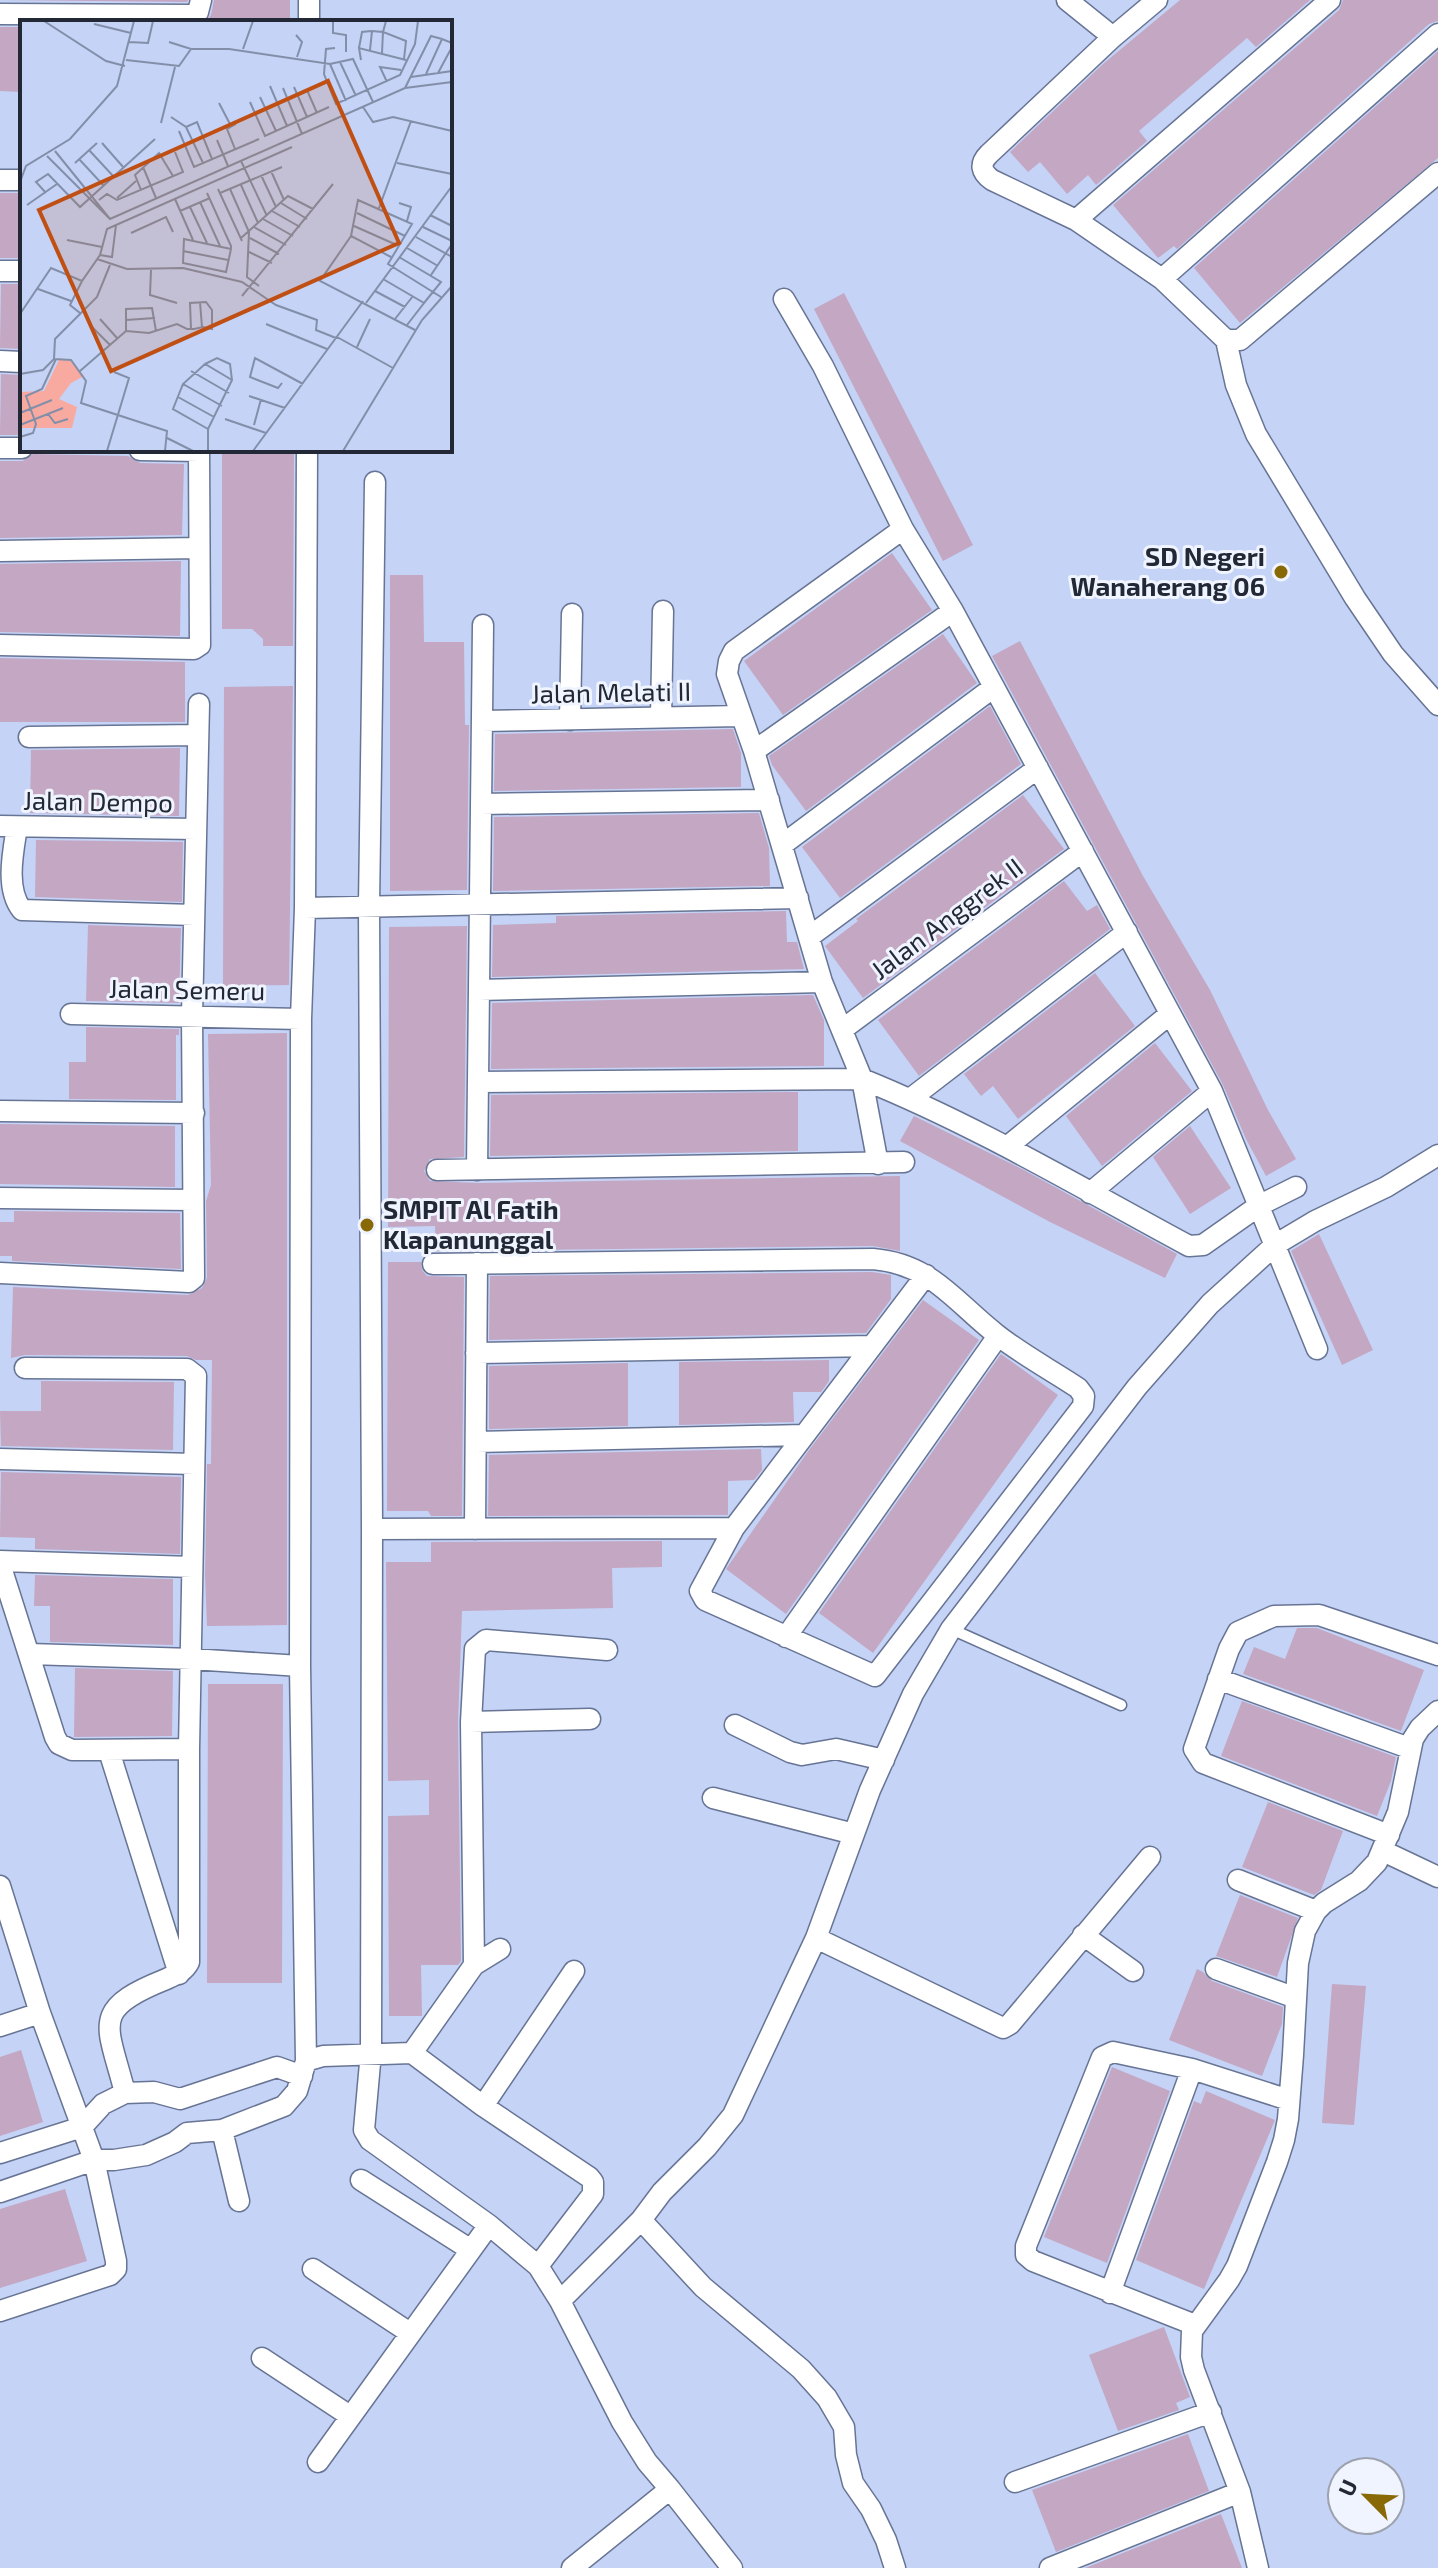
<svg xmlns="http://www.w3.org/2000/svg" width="1438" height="2568" font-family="'Exo 2',sans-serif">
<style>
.building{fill:#c4a7c3}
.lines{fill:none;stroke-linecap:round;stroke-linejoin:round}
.service-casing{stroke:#677494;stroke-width:13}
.minor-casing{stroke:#677494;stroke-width:23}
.service{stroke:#fff;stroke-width:10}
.minor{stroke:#fff;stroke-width:20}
.poi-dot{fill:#896906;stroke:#eff4ff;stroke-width:3}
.labels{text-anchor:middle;stroke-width:6;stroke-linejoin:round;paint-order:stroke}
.poi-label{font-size:26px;font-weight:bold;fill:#222835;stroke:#eff4ff;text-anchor:end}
.street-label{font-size:26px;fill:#222835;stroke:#eff4ff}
.inset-road{fill:none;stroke:#838fa9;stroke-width:2}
.view{fill:#c04f14;fill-opacity:0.15;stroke:#c04f14;stroke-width:4}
.inset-edge{fill:none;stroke:#222835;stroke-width:4}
</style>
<rect width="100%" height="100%" fill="#c4d3f6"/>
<path class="building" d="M0,0H188L187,2Z
M214,0H290V22H206L211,15Z
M1180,0H1310L1256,47L1247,38L1139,131L1147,141L1096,185L1088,175L1067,194L1040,162L1028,172L1010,152L1103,64Z
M1343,0H1438V21L1429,24L1177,249L1174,246L1158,258L1113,205L1339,10Z
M0,27H22L21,92L0,91Z
M1438,51V158L1240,323L1194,268Z
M0,193H22V258H0Z
M1,284H22V349L0,348Z
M844,293L973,545L943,561L814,309Z
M1,374L22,375V435H0Z
M222,450H294L293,646H263V639L252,629H222Z
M33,454L128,456L140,463L184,464L182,535L0,538V461H23Z
M892,553L932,610L783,715L744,661Z
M181,561L180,636L0,632V564Z
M390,575H423L424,642H464L465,725H469L467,890L390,891Z
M943,634L977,683L806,811L772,765L769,756Z
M1020,641L1143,876L1210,990L1268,1110L1296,1159L1266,1176L1246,1139L1223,1085L992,656Z
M0,658L185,662V722H0Z
M293,686L289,985L223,986L224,687Z
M990,706L1021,764L840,898L802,847Z
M733,729L741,753V787L494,791L495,734Z
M180,748L179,816L30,813L31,750Z
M1023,795L1064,849L863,998L825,946L858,921L856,919Z
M759,813L769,848L770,886L493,891L494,817Z
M36,840L183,842L182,902L35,897Z
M1064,881L1087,911L1097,905L1110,929L919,1076L878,1020Z
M786,911L787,942H797L804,969L492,977L493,925L556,923V916Z
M88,925L181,928L179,1003L86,1001Z
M467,926L464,1157L430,1159L424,1171L430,1181L478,1183L900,1176V1251L873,1246L436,1251L435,1226L388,1227L389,927Z
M1095,973L1135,1026L1018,1119L993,1086L981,1096L964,1074Z
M813,995L824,1020V1066L491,1069L492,1003Z
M86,1027L179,1029V1035H176V1100L69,1099V1062H86Z
M287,1033V1625L207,1626L205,1574L207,1464H211L212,1360H196L187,1356L25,1355L11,1358L13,1287L188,1295L202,1288L207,1278L206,1201L211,1185L208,1034Z
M1155,1043L1192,1091L1102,1166L1066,1116Z
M798,1092V1151L490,1156L491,1095Z
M914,1116L1022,1169L1177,1254L1165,1278L1050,1222L900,1141Z
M0,1124L175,1126V1187L0,1184Z
M1190,1126L1231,1188L1190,1214L1153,1157Z
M14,1211L180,1213L181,1269L12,1261V1256H0V1222H14Z
M1319,1234L1373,1350L1342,1365L1291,1251Z
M388,1262H421L422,1270L427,1276L464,1277L462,1516H431L428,1511H387Z
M872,1272L891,1275V1299L866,1333L489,1340L490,1276Z
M923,1300L979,1340L786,1614L726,1569L809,1450Z
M1001,1354L1058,1395L873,1653L819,1613Z
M829,1360V1381L821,1392H793L794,1422L679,1425V1362Z
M628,1363V1426L489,1429V1366Z
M41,1381L174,1382L173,1450L1,1446L0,1411H41Z
M761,1449L762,1470L754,1480L728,1481V1515L488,1516L489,1455Z
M1,1472L181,1477L180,1554L35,1549V1538L0,1537Z
M662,1541V1567L612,1568L613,1608L462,1611L458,1722L461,1961L458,1965H421L422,2016H389L388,1816L429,1815V1780L388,1781L386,1562H431V1542Z
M35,1575L173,1579V1645L50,1642V1606H34Z
M1297,1628H1317L1424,1670L1401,1731L1243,1674L1254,1647L1285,1659Z
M75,1668L173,1671L172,1736L74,1737Z
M208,1684H283L282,1983H207Z
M1242,1701L1396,1757L1391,1781L1377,1816L1221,1756Z
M1268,1802L1343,1831L1321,1890L1314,1895L1242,1867Z
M1240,1895L1298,1918L1277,1977L1216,1956Z
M1197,1969L1203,1972L1212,1981L1283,2007L1282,2024L1262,2076L1169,2040Z
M1332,1984L1366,1986L1354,2125L1322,2123Z
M21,2050L43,2122L0,2136V2057Z
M1112,2067L1170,2091L1107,2263L1044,2237Z
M1206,2091L1275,2120L1204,2289L1136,2260L1194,2101L1201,2104Z
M65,2189L87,2261L0,2288V2209Z
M1164,2327L1190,2397L1176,2403L1179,2410L1118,2431L1089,2355Z
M1188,2434L1209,2491L1056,2552L1032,2490Z
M1221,2514L1242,2568H1085Z"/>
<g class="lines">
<g class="service-casing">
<path id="service" d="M951,1629L1121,1705"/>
</g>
<g class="minor-casing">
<path id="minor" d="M1067,0L1113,37
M1157,0L1113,37L989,154C979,164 981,172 992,180L1076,220L1162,279L1226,340H1240L1438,173
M0,14L192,15L198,12L201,0
M309,22V0
M0,180H22
M1076,220L1330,0
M0,271H22
M1162,279L1438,34
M784,299L823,366L903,529L953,611L1212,1091L1317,1349
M1226,340L1236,385L1256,434L1355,598L1393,654L1438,705
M0,361L22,362
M0,448H22
M140,450L199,451
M375,482L369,906L372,1529L371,2052L364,2130L370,2140L489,2225L538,2266L560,2301L622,2422L647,2462L670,2489L572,2568
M0,551L199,548
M0,645L194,649L200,645L199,450
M661,717L663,611
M570,720L572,614
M482,721L740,716
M29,737L198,735
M754,751L953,611
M481,804L769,800
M0,826L196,829
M17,827C13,852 5,889 22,910L194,915
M782,845L994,687
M305,908L798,898
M809,937L1038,768
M479,990L822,982
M71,1014L301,1019
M843,1029L1083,851
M478,1082L862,1079C976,1125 1081,1188 1189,1246L1203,1245L1260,1205L1296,1187
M910,1099L1127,932
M0,1111L194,1113
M1008,1146L1170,1014
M878,1164L862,1079L822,982L754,751L727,674L729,661L734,651L903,529
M437,1170L904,1162
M477,1170L483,625
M1090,1193L1212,1091
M0,1198L192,1200
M433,1264L873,1259C931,1264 953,1300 996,1334C1021,1354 1051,1370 1078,1388L1084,1396L1083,1406L875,1676L705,1600L700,1591L734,1528L926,1275
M0,1273L189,1282L194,1278L192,1016L199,704
M476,1353L872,1346
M25,1368L187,1369L196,1376L189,1749V1962C184,1972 175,1975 164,1980C89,2010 108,2025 125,2093
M476,1442L804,1435
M0,1459L194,1464
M372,1529L734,1528
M475,1529L477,1263
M0,1561L192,1567
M0,1564L55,1737L59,1744L72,1750L189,1749
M786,1637L998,1336
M29,1654L192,1659L300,1666
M1218,1679L1409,1748
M471,1722L590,1719
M735,1725L790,1752L802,1755L836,1749L884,1760
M109,1751L179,1974
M713,1798L854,1834
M1389,1835L1203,1763L1194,1749L1229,1649L1238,1632L1274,1616L1319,1615L1438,1655
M1383,1851L1438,1877
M1238,1880L1316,1911
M0,1886L40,2013L94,2160L116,2261V2269L110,2275L0,2311
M1083,1935L1133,1971
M816,1938L1003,2028L1010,2024L1150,1857
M474,1965L471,1722L475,1649L486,1640L607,1650
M1216,1969L1296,1998
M0,2026L40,2013
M412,2053L474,1965L500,1949
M306,2061L323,2056L412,2053L483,2106L589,2177L593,2182V2194L538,2266
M483,2106L574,1971
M222,2130L239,2201
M0,2153L82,2127L103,2104L125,2093L154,2092L180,2099L277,2067L302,2076
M361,2180L471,2250
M0,2192L94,2160H114L146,2155L175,2142L187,2133L222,2130L284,2106L297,2091L306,2061L300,1666L301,1019L305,908L307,450
M641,2220L703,2287L801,2369L827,2398L844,2427L846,2455L853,2483L871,2509L886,2540L895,2568
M313,2269L410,2333
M1110,2293L1192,2069
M560,2301L641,2220L662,2192L707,2147L733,2115L816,1938L870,1790L913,1694L951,1629L1137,1387L1210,1304L1275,1245L1315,1221L1386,1187L1438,1155
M1195,2325L1033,2261L1026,2255V2246L1102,2057L1113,2052L1192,2069L1289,2100
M262,2358L350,2416
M318,2462L489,2225
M1015,2482L1211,2412
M670,2489L732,2568
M1050,2568L1240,2492
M1258,2568L1240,2492L1194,2370L1191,2357L1192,2331L1229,2280L1237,2266L1277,2162L1284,2140L1288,2119L1293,2055L1298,1963L1305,1931L1316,1911L1324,1903L1359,1881L1377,1862L1398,1812L1413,1739L1420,1728L1438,1711"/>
</g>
<use href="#service" class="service"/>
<use href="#minor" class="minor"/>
</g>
<g class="poi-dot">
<circle cx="1281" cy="572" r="8"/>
<circle cx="367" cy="1225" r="8"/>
</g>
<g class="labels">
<g class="poi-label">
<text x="1265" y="566">SD Negeri<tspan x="1265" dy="30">Wanaherang 06</tspan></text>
<text x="383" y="1219" text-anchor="start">SMPIT Al Fatih<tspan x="383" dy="30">Klapanunggal</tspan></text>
</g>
<g class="street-label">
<text transform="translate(611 693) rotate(-1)" y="9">Jalan Melati II</text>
<text transform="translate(98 802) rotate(1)" y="9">Jalan Dempo</text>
<text transform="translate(947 919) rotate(-37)" y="9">Jalan Anggrek II</text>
<text transform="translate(187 990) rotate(1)" y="9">Jalan Semeru</text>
</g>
</g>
<g transform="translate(20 20)">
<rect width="432" height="432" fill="#c4d3f6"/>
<path d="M40,338L53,342L64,356L51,363L39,379L57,387L52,408H0V372L24,371Z" fill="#f9aaa0"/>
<path class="inset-road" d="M24,1L86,41L105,46M313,1V13L326,15V32M366,1L363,12L386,21L384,39M74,4L111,13M276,15L282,22L277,37M109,22L128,23L133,1M149,22L171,29H209L310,44L333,39L353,82M315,28L306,29L304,54L316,84L380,55L395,24L398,1M339,28L342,12L351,11M223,29L233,1M350,30L352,11L363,12L362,33M106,40L159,46L171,29M341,40L339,28L386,40M320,42L336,76M310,44L326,81M418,53L432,27M406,54L422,19L432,23M391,57L432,51M367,62L360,47L381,50M250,66L267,106M274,67L287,97M263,68L282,114M385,68L411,16L422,19M287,70L297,93M240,77L256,111M230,82L245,116L309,87M199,83L211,106M343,87L353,102L373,97L432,111M151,97L166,107L183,143M141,103L155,47M166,107L177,102L192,139M159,111L174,147L239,119M197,120L208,146M82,123L104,148M215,129L207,109L216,104M69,130L94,157M35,131L90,199M27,136L90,199L385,68L432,62M59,139L84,166M221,141L247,196M55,143L77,123M377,143L432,154M123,147L136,178M251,151L264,180M241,155L256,187M0,162L6,146L50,119L97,66L114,1M221,165L238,203M198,169L222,221M210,169L229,212L227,257L239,266M121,170L115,155L139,133L153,156M26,173L16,162L28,154L60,187L135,119M187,173L211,226V229L206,252L163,243L164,219L211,229M200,173L262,147M97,178L116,161M155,179L173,220M79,180L87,174L97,180L163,152L155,132M180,182L200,226M261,183L287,199M379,183L391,187L387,201M7,185L37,164M170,187L187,223M359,188L391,101M160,191L190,178M252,191L280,207M337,193L385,216M410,195L432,206M243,199L273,216M334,206L379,226M234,207L266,225M403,207L432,221M111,213L146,197L153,212M331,216L300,261L395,310M396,217L432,237M221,218L268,176L293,189M230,218L259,234M47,220L82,227M387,228L418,246M163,231L208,240M229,232L252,243M80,235L92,237L96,205M371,237L331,216L338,180L392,204L368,244L421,277M379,237L421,262L404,283M77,239L107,249L163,248L222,262L256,285L297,300L296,310L316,318M131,250L130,275L157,283M411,255L432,224M363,259L404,283L387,305M18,269L51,281M355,271L385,287M222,276L313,164M180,282L182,307M346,283L432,166M60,293L50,285L62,261M0,294L31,248L62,261L80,235L87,209L272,127M80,299L97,318M375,299L393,276M106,300L135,298M246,304L307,329M72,307L90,325M106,311V289L132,288L136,311M317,317L373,348M337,327L350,299M34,339L35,319L77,277L90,245M185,344L197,338L210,344L212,360L188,409V431M60,351L106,311L129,313L157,304L167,309H174L183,307L192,309V290L186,282L170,283L171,309M171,351L209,373M0,354L23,350L34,339L51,340L66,361L61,383L147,411L145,431M262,363L258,368L230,357L235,338L283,364M163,364L202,386M229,376L265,388M158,377L194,397M0,393L32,380M28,394L35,403L48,399M205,399L246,413M0,405L43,388M234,405L241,379M188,409L153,389L163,364L185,344L212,360M0,417L13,413L16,404L6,376L22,369L36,339M147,418L173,431M87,431L109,358L94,352M233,431L343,281M323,431L402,300L432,266"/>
<path class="view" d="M308,61L379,223L91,351L19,190Z"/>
<rect width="432" height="432" class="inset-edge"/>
</g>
<g transform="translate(1366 2496) rotate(294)"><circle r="38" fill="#eff4ff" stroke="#9da2ae" stroke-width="2"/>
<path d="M0-6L14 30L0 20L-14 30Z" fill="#896906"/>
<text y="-12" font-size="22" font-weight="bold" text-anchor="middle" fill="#222835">U</text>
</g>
</svg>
